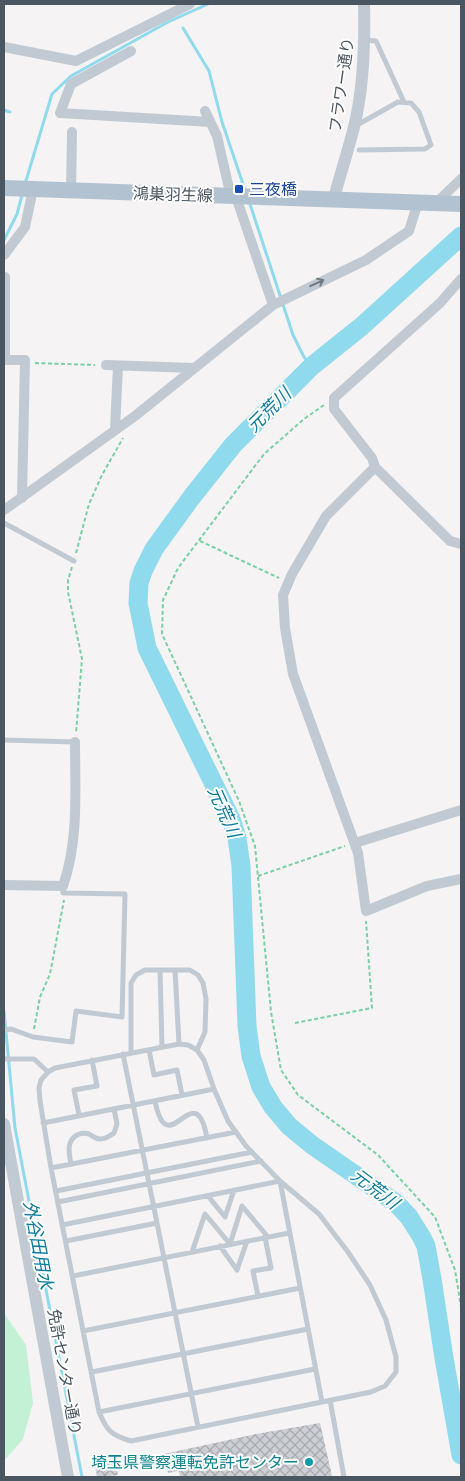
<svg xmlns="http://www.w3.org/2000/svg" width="465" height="1481" font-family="Roboto,'Noto Sans JP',sans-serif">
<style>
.pitch{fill:#c3f1d5}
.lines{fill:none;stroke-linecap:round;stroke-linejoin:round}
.stream{stroke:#90daee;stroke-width:3}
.river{stroke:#90daee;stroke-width:19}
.building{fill:url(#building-cross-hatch)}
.path{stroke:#7ad0a6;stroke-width:2;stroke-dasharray:4 2.5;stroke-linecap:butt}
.service{stroke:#c1cad2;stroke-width:5}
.minor{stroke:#c1cad2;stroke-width:10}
.tertiary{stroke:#c1cad2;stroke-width:12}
.primary{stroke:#b3c2d1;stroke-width:16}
.oneway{stroke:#6e7983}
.transit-dot{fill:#1a4fb4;stroke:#fff;stroke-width:2}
.culture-dot{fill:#0f9aa8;stroke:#fff;stroke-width:2}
.labels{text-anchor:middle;stroke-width:4;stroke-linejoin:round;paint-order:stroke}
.street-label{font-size:16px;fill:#4a5661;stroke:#fff}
.transit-label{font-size:16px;fill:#164399;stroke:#fff;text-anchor:start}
.culture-label{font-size:16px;fill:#0d838f;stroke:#fff;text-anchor:end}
.water-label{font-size:18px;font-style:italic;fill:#0c7c9b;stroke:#fff}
</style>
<defs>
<pattern id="building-cross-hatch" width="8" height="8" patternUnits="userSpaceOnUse" patternTransform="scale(1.25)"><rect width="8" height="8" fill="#cdcfd5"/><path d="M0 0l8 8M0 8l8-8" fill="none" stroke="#a8abb0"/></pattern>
</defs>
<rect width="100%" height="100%" fill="#f5f3f3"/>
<path class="pitch" d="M4,1313L26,1345L33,1403L23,1439L4,1461Z"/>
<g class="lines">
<path class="stream" d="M183,28L209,71L222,122L245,190
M4,110L10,112
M25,184L52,94L71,76L168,22L208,4
M249,201L293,335L304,357L312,366
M4,240L17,214L22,195
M4,1011L15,1128L82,1477"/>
<path class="river" d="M461,236L362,326L312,366L233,445L191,498L154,549L143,571L139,583L138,603L147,648L231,819L237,838L241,866L247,1026L251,1056L261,1087L273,1107L289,1126L312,1145L396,1203L409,1217L421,1236L426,1246L432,1279L444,1358L461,1455"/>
</g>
<path class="building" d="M320,1423L332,1476L180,1477L179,1471L168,1473L164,1454L256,1434Z
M108,1456L109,1463L115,1462L118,1475L97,1477L94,1459Z"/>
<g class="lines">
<path class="path" d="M35,363L95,365
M324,405L304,419L264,454L178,568L163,600L162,634L239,801L255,846L271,1012L281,1070L298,1095L378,1155L435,1217L455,1270L461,1307
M200,541L279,578
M76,553L89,504L102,475L123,438
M72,567L68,580V592L82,659L76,733
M258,876L345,846
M295,1023L372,1008L366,921
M34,1029L40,997L50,974L64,900"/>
<path class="service" d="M365,40L376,41L404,102
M357,125L398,102L411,103L419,112L431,145L425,149L359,150
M4,523L74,561
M4,740L75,742
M160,970L162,1047
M175,970L179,1044
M4,1030L11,1029L33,1037L72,1042L76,1011L122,1017L125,894L63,893V886
M179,1044L188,1045L197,1050L204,1060L214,1089L228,1121L246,1146L280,1181L319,1214L348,1252L370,1285L386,1320L396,1357V1372L385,1386L371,1392L131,1441C111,1435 107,1431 99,1412L51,1168L40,1101L39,1088L41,1080L48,1072L55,1068Z
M149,1050L154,1075L177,1070L182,1095
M131,1053V983L136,975L145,970H190L198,975L203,983L206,999L205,1032L197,1050
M123,1054L198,1427
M4,1059H34L48,1072
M155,1101C168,1166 195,1072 207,1138
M79,1115L74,1090L97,1086L92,1060
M43,1123L214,1089
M71,1164C69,1153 66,1141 77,1135C81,1133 85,1133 89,1134C93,1136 95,1139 100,1139C106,1139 110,1136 114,1133L117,1124L114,1109
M51,1168L236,1132
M56,1191L252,1152
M208,1196L225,1217L234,1190
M58,1202L261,1161
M62,1225L280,1181L322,1402
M66,1241L157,1223
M230,1244L242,1206L268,1237
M220,1246L237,1270L247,1241
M192,1252L205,1214L230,1244
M73,1276L289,1233
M258,1296L253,1271L271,1268L265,1237
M83,1331L300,1288
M92,1372L308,1329
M330,1400L344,1477
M99,1412L315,1369"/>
<path class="minor" d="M4,47L76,61L190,4
M131,51L71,84L60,113L210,122
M205,111L217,136L231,197
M71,191L72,132
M236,197L273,305
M437,202L461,179
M4,255L25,227L33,189
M4,277H5V360H25L22,498
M461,279L440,303L334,398V409L372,458L375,467L450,541L461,544
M106,365L194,368
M115,429L118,366
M375,467L326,516L292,574L283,595L285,628L293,674L358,853L366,911L427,886L461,879
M4,510L135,416L273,305L366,260L409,231L418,202
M355,843L461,810
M4,885L63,886C79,840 75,790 75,742"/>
<path class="tertiary" d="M334,198C340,175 348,151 354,127C364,87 365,45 364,4
M4,1124L68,1477"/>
<path class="primary" d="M4,188L461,204"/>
</g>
<defs><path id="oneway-shaft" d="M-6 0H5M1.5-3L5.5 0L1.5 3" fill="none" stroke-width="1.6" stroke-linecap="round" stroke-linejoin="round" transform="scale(1.25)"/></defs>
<use class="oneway" href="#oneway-shaft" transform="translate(317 283) rotate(-25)"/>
<rect class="transit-dot" x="234" y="184" width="10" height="10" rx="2.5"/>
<circle class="culture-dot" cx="309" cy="1462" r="5"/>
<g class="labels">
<g class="street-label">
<text transform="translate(341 85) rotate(-82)" y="6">フラワー通り</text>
<text transform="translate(173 194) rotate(2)" y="6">鴻巣羽生線</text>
<text transform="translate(65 1372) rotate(80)" y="6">免許センター通り</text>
</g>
<g class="transit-label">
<text x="249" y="195">三夜橋</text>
</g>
<g class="culture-label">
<text x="299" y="1468">埼玉県警察運転免許センター</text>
</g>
<g class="water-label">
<text transform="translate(269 410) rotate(-45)" y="6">元荒川</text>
<text transform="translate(224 812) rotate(66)" y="6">元荒川</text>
<text transform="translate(375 1189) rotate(37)" y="6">元荒川</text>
<text transform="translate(38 1245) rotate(79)" y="6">外谷田用水</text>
</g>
</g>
<rect width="465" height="1481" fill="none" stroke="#4a5661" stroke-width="10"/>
</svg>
